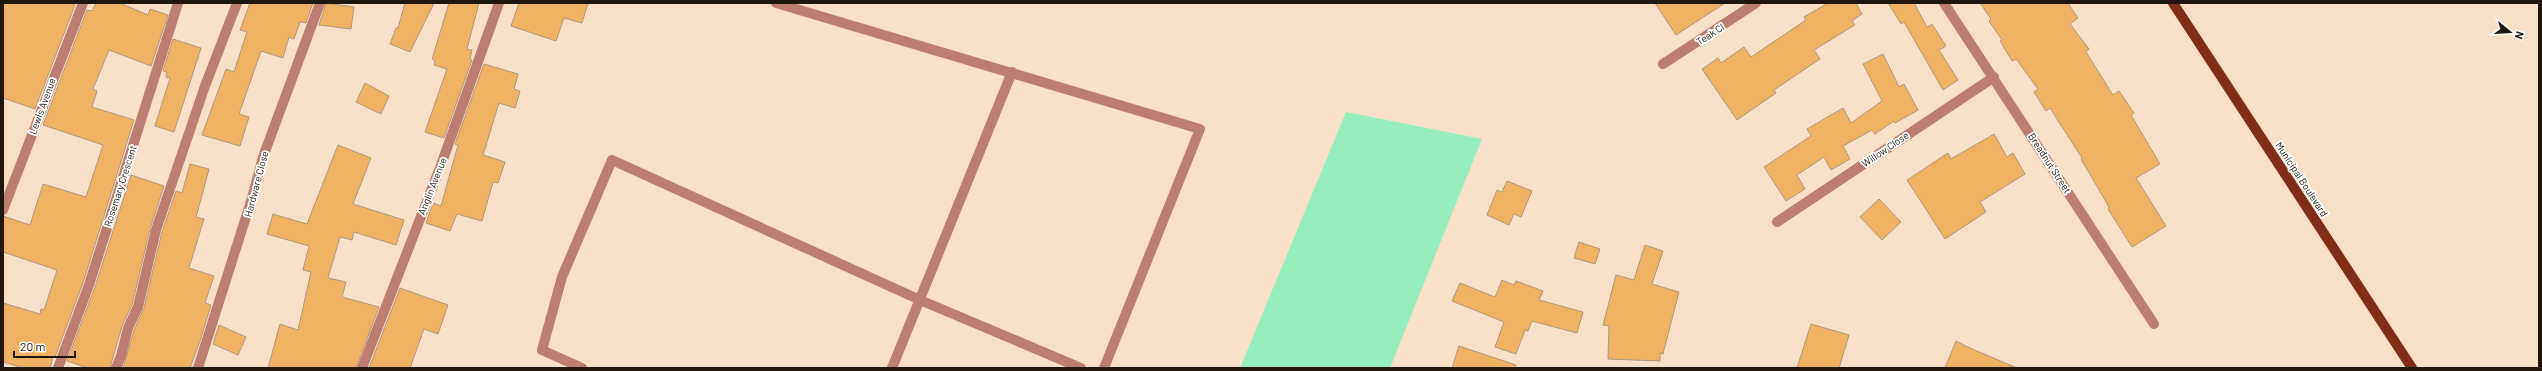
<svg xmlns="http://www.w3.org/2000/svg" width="2542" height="371" font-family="Barlow,sans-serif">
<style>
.green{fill:#96edbe}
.building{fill:#efb263;stroke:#ad987e}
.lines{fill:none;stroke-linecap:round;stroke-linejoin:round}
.street{stroke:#bc7f6f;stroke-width:10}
.primary{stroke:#822d18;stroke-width:10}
.labels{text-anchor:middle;stroke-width:3.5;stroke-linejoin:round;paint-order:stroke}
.street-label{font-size:10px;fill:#20160e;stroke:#fff}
</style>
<rect width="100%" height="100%" fill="#fadfc7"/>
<path class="green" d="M1346,112L1482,139L1390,368H1240Z"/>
<path class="building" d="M3,3H68L75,5L35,109L3,98Z
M96,3H120L148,15L150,9L168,15L151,66L109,50L93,89L97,91L92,107L134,120L83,283L55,357H53L50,368H23L3,362V303L40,314L41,309L44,310L57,270L3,252V216L30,225L43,184L86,197L103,145L43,125L87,10L92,11Z
M250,3H313L306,23L300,22L294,39L289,37L283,58L261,51L239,114L249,117L240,146L202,135L226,69L234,72L247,32L240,30Z
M326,3L354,7L351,29L319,25Z
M405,3H434L410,52L390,44L396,28H398Z
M449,3H479L467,49L472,50L470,59L472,60L444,138L425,132L447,69L434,65L435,61L432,59Z
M519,3H588L582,23L564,18L556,41L511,26Z
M1655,3H1725L1676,35Z
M1828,3H1856L1862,14L1852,21L1855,25L1814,50L1820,59L1774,90L1776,93L1737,120L1702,69L1718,58L1721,63L1744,47L1751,57L1806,20L1804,17Z
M1888,3H1914L1927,27L1932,24L1946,46L1939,50L1958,80L1943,90L1904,22L1901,24Z
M1980,3H2068L2078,18L2070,24L2089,49L2086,52L2113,95L2119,91L2134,113L2131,115L2160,164L2136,178L2166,226L2132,247L2108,209L2109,207L2081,159L2082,158L2050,108L2046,111L2034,92L2038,89L2016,59L2012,61L2000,41L2002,40L1989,21L1991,19Z
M173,39L201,48L174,132L155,126L170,78L166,77L167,72L163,71Z
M1883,54L1899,87L1904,84L1918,110L1895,123L1894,121L1875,134L1872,130L1843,146L1850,159L1831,170L1824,157L1797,175L1805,189L1786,201L1764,167L1811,136L1807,129L1843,108L1851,123L1882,101L1863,64Z
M484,64L518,74L514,89L520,91L515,108L499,103L483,155L505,162L498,183L493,182L482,221L457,214L450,231L426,223L433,203L441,206L458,145L455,144Z
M365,83L389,96L381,114L356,102Z
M1994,134L2007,157L2013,153L2025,174L1980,202L1986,212L1945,239L1907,180L1948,153L1951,159Z
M338,145L371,158L353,204L404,220L396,245L354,232L352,240L340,237L328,278L346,282L342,297L379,307L356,368H268L280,324L298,330L311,272L303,270L309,246L267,234L273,214L307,224Z
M190,164L209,169L196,217L204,219L189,268L214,276L205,303L211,305L201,338L190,368H123L134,330L144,308L162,232L176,191L182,193Z
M131,175L164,186L150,229L132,305L122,326L110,368H88L67,361L95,287Z
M1507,181L1532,191L1521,217L1514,214L1509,225L1487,215L1497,190L1502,192Z
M1879,199L1901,222L1882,240L1860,217Z
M1579,242L1600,249L1595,264L1574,258Z
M1645,245L1663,251L1652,284L1679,292L1663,354L1660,353V361L1608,359L1609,326L1603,325L1616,275L1634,280Z
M1502,280L1514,285L1516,281L1543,291L1539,300L1583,312L1577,333L1532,321L1528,331L1525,330L1516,354L1495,347L1504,322L1452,301L1460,283L1495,297Z
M400,288L448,305L438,334L424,329L410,368H369Z
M1811,324L1849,335L1839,368H1797Z
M219,325L246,337L238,355L213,344Z
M1956,341L1970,348L2017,368H1945Z
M1459,346L1516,365L1515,368H1452Z"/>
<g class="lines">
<path class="street" d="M776,3L1200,129L1104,368
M1944,3L2154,324
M1663,64L1756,3
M3,210L83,3
M1777,222L1994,77
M58,368L89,285L178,3
M116,368L121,356L128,328L138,307L156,230L205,86L237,3
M198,368L252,198L263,157L320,3
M362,368L441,165L499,3
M582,368L542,350L562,277L612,160L920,300L1081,368
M892,368L1012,72"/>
<path class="primary" d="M2173,3L2412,368"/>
</g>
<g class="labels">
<g class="street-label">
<text transform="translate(1710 34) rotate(-33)" y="4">Teak Cl</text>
<text transform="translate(42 106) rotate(-70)" y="4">Lewis Avenue</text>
<text transform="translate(1885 149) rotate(-34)" y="4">Willow Close</text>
<text transform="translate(2050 163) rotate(57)" y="4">Breadnut Street</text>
<text transform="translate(2302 179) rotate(57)" y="4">Municipal Boulevard</text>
<text transform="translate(256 184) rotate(-75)" y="4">Hardware Close</text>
<text transform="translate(120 186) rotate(-72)" y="4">Rosemary Crescent</text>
<text transform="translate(432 186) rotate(-68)" y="4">Anglin Avenue</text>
</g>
</g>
<rect width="2542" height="371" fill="none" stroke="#20160e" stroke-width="8"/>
<g transform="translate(2510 32) rotate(108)" stroke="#ffffff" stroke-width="3" paint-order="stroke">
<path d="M0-3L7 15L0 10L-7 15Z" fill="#20160e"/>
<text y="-6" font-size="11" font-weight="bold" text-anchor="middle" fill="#20160e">N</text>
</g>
<path d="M14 351v6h61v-6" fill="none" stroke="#20160e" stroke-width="2"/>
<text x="20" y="351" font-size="12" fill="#20160e" stroke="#ffffff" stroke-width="3" paint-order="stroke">20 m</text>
</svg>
